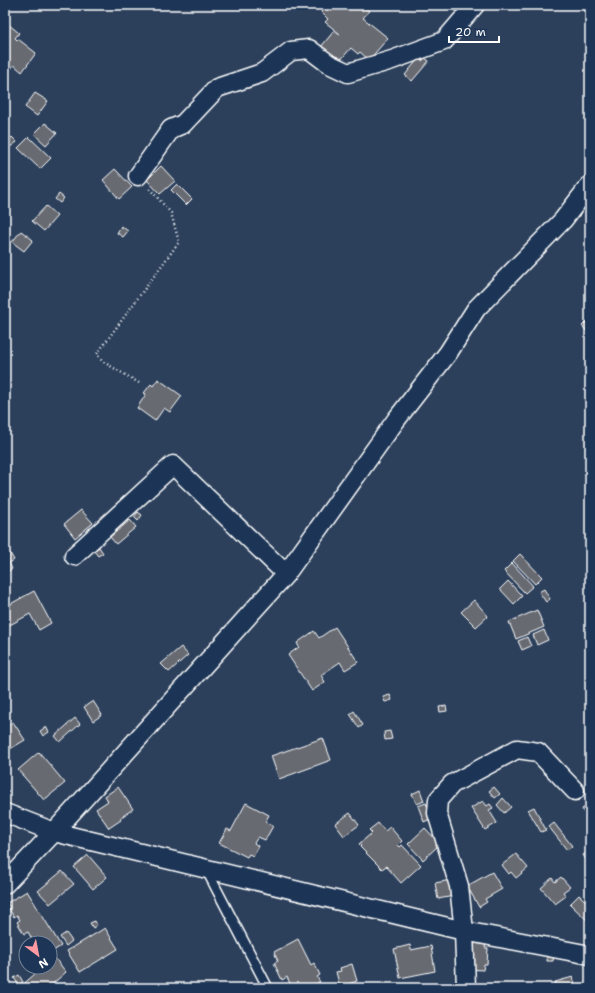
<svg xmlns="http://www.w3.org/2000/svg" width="595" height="993" font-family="'Shantell Sans',sans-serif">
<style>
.building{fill:#676a71;stroke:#fff}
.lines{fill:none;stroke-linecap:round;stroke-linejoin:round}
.lane-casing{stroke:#fff;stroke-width:12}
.street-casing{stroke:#fff;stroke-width:21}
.path{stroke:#fff;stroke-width:2.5;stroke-dasharray:1 3;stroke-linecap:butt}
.lane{stroke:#1d3557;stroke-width:9}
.street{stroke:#1d3557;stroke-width:18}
</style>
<rect width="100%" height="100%" fill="#2c405c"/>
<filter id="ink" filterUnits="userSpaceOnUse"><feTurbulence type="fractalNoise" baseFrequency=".025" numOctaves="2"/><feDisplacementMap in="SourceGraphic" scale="8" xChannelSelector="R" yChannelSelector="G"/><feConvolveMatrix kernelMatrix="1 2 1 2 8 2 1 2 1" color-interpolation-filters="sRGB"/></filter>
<g filter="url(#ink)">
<path class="building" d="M327,5H362L369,11L363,18L388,38L369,60L360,52L358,54L351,48L338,63L320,48L334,31L340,35V34L325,22L328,19L321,12Z
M8,24L19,33L15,38L17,40L18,39L36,53L22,72L14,65L9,71L5,68V27Z
M425,58L429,61L412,81L405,75L418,59L422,61Z
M35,93L48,101L37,116L25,107Z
M45,123L57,133L46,145L34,134Z
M12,137L17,142L10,147L6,142Z
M29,137L51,158L40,169L18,148Z
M161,166L175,181L160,194L147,180Z
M115,169L132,187L119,199L103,180Z
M177,184L192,199L186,205L171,190Z
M59,194L64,198L60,203L55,199Z
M46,206L57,216L44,231L32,221Z
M121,226L128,231L123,237L117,233Z
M21,231L33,240L24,251L12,242Z
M588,320L590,322V335L582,326Z
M158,379L182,396L170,412L164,408L155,421L137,408L146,394L144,393L151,384L153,386Z
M81,510L93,523L75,538L64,524Z
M138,512L142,515L138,521L134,517Z
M130,520L136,527L116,544L110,537Z
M5,545L14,560L9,563L12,569L5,573Z
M99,547L103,553L98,556L94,551Z
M520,554L542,577L535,584L513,561Z
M512,563L533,586L525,593L504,571Z
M508,581L522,596L514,604L500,589Z
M544,589L550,599L546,602L539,592Z
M34,591L51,623L39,630L30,614L6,627L5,607Z
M474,600L488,616L476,627L461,612Z
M537,610L544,627L516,639L509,622Z
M335,627L358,662L345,670L340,662L321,675L325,682L312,691L288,655L299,647L297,643L314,631L319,638Z
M544,630L548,640L537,645L533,635Z
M527,637L531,646L522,650L518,641Z
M181,647L188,655L169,672L161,664Z
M390,695L392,700L385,702L383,697Z
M93,701L102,715L93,721L84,707Z
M446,706L447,711L440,712L439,707Z
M354,711L363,725L359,728L350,714Z
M75,718L80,724L60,742L55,736Z
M13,722L25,740L5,752V727Z
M46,727L49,732L43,736L40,731Z
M390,731L392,739L385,740L384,732Z
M323,738L331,760L279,779L271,756Z
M39,752L65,783L44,800L18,770Z
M118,787L133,809L120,818L121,820L109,828L96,809L108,801L105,796Z
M494,787L500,794L495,798L489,791Z
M5,789L9,791L5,797Z
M420,790L424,801L417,804L412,794Z
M590,795V823L582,809L589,805L585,798Z
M503,798L511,807L504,813L497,805Z
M483,801L487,806L490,804L493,808L489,810L497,823L485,830L471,808Z
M246,803L269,815L265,822L273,826L265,840L258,837L254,843L258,846L253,856L249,854L247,857L219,843L227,829L231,831Z
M426,803L432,818L424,822L418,806Z
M534,807L546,830L541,832L528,810Z
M350,813L359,825L344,836L335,824Z
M378,823L385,831L390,827L402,841L398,845L400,847L402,845L421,865L401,883L386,866L382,869L360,847L361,846L359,844L372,833L369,830Z
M554,823L572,846L567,850L549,827Z
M425,828L440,844L423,860L408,844Z
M590,850V865L583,855Z
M516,854L528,868L516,878L511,872L509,874L502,865Z
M88,855L107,877L93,889L74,867Z
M62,871L74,884L50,904L38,891Z
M492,872L502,889L485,899L487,902L479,907L467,886Z
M561,877L570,887L563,892L566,896L555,904L541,888L552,878L555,882Z
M451,880L454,896L438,899L435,883Z
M27,891L61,946L50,953V943H30L28,941L32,939L28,932L24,934L17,922L20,920L17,915L14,917L9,909L10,908L7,903Z
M579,895L590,905V923L570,904Z
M95,921L97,925L93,928L90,923Z
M105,928L118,949L80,972L67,951Z
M66,933L72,941L66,946L60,937Z
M298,939L311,965L314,963L320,975L317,977L320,982L307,988H292L287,977L282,980L274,963L278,961L274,952Z
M470,941L486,943L485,948H488L487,964H484L483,970L467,969Z
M410,945L411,950L431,946L435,971L400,978L394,949Z
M547,954H554L553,961H547Z
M54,957L66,972L48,988H21L20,987L43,967H50V960Z
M352,964L357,981L340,987L336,972L341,971L340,968Z
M19,975L23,982L19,985L14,978Z
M573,977L576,988H557L555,982Z"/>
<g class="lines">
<g class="lane-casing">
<path id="lane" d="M206,869L268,988"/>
</g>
<g class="street-casing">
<path id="street" d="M138,176L171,129L183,124L217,88L262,73L291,51L309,49L329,64L348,73L392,60L444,41L475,5
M74,556L173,465L286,574
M5,813L54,832L464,931L590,955
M5,884L54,832L286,574L396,420L448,353L476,309L563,220L590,185
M466,988L464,931L459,886L437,813L438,800L452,784L517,749L538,752L575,791"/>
</g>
<path class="path" d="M139,383L102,361L97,354L179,242L171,213L149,188
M5,978L12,988"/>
<use href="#lane" class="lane"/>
<use href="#street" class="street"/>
</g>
</g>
<rect width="595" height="993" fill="none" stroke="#1d3557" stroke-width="20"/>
<rect x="10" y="10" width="575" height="973" fill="none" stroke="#fff" stroke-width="1.5" filter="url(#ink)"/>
<g transform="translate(38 955) rotate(148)"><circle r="19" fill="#1d3557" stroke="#77869a"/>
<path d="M0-3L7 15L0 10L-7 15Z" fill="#ff9aa2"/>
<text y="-6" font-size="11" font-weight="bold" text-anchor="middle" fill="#ffffff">N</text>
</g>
<path d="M449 36v6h50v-6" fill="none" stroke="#ffffff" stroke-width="2"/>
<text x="455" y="36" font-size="12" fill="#ffffff" stroke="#1d3557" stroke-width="3" paint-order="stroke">20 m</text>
</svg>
